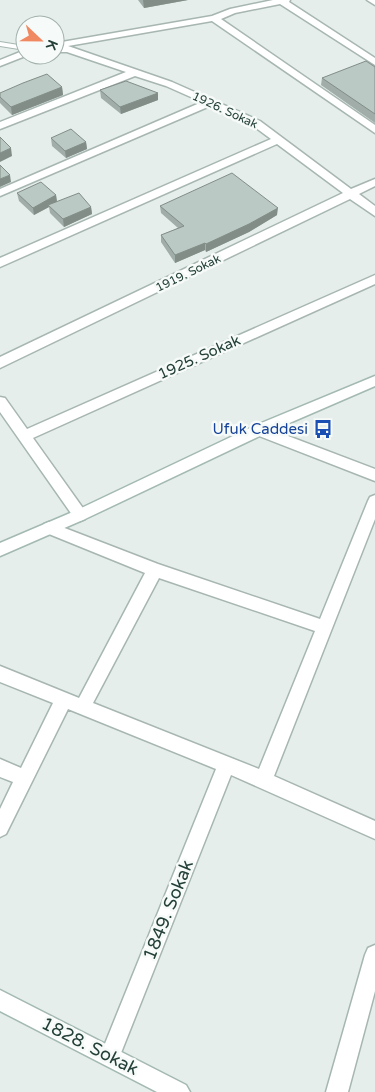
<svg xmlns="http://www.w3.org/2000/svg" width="375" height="1092" font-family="'Varela Round',sans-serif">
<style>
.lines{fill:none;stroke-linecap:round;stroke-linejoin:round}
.lane-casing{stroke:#a7b6b1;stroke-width:2}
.street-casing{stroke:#a7b6b1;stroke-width:3}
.secondary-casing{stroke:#a3b9b2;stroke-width:3}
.lane{fill:#fff;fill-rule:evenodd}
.street{fill:#fff;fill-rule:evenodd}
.secondary{fill:#fff;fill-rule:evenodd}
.wall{fill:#a0ada8}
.shaded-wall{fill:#828d88}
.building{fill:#bac9c3;stroke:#828d88}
.labels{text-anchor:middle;stroke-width:5;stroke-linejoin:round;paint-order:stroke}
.far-street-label{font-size:12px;fill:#244039;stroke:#f6faf8}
.street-label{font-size:15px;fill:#244039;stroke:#f6faf8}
.transit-label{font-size:15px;fill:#164399;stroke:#f6faf8;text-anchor:end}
.near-street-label{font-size:18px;fill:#244039;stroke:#f6faf8}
</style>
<rect width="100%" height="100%" fill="#e5eeea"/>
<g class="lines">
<g class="lane-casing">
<path id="lane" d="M0,42L25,46V50L0,46Z"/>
</g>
<g class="street-casing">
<path id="street" d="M273,0H290L289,2L375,58V65L280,4L235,13L221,19L375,125V133L212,21L68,46L172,82L260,121L351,189L375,179V186L359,194L375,206V216L350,199L0,368V357L343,193L277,144L0,267V258L271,139L252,125L210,106L0,196V189L202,102L166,86L135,76L0,129V122L126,72L67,52H55L56,43L212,16L230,9Z
M367,0H375V5Z
M25,50V55H28L0,66V60Z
M375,275V284L33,438L85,511L87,515L85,519L80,521L75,519L0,412V397L5,398L27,429Z
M259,425L375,469V481L254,434L252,430L254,426Z
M375,495V519L274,776L375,821V839L231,775L117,1063L110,1066L103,1063L100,1056L216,769L68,709L6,834L0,837V809L13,782L0,777V759L21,768L53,703L0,682V666L79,698L145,573L44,532L42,528L44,524L49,522L158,564L320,619L368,501L370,497ZM159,578L315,631L259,769L93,703Z
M375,945V991L348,1092H326L365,955L368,948Z"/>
</g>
<g class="secondary-casing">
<path id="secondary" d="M375,376V386L264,434L85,519L0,556V543L75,511L254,426Z
M0,990L186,1085L190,1092H157L0,1011Z"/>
</g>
<use href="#lane" class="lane"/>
<use href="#street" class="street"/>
<use href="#secondary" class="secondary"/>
</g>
<path class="wall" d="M138,0H188L144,8Z
M375,67V123L321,85L322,78Z
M62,87L63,95L12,115L0,103V93Z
M100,90L158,93V100L121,114L101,98Z
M51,138L86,142L87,149L66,158L52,146Z
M17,193L56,195L57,202L91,207L92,214L64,227L50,213L49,207L34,215L19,201Z
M160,206L277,215L249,232L206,252L205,250L175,263L161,242V235L178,228L161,213Z"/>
<path class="shaded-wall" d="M143,0H188L144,8Z
M62,87L63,95L12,115L11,107Z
M158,93V100L121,114L120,107Z
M86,142L87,149L66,158L65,151Z
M11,148L12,156L0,162V153Z
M10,175L11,182L0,187V179Z
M56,195L57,202L48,205L49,207L34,215L33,208Z
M91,207L92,214L64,227L63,219Z
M278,208L277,215L249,232L206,252V244Z
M205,243V250L175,263V255Z"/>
<path class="building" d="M366,61L375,67V114L322,78Z
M47,74L62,87L11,107L0,97V93L23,83Z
M126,81L158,93L120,107L100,90Z
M71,129L86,142L65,151L51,138Z
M0,137L11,148L0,153Z
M0,165L10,175L0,179Z
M232,173L278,208L249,224L206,244L205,243L175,255L161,235L184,226L160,206Z
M41,182L56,195L33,208L17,193Z
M79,193L91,207L63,219L48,205Z"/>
<defs>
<g id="bus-bare" transform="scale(1.5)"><path d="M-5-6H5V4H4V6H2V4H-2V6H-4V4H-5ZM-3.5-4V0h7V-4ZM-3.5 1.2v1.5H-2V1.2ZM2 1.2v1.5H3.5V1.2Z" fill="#1a4fb4" stroke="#f6faf8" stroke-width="2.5" paint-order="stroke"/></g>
</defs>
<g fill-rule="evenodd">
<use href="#bus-bare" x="323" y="429"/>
</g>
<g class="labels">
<g class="far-street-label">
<text transform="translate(225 110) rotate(25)" y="4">1926. Sokak</text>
<text transform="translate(188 273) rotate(-26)" y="4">1919. Sokak</text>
</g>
<g class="street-label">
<text transform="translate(199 357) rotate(-24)" y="5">1925. Sokak</text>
</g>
<g class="transit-label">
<text x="308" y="434">Ufuk Caddesi</text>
</g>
<g class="near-street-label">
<text transform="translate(168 910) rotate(-68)" y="6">1849. Sokak</text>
<text transform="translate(90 1046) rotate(27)" y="6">1828. Sokak</text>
</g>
</g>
<g transform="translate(40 40) rotate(112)"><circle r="24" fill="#f6faf8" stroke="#a2b0ac"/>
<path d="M0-4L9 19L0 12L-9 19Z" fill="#f08861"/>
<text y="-8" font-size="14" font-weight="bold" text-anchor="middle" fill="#244039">K</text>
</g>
</svg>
